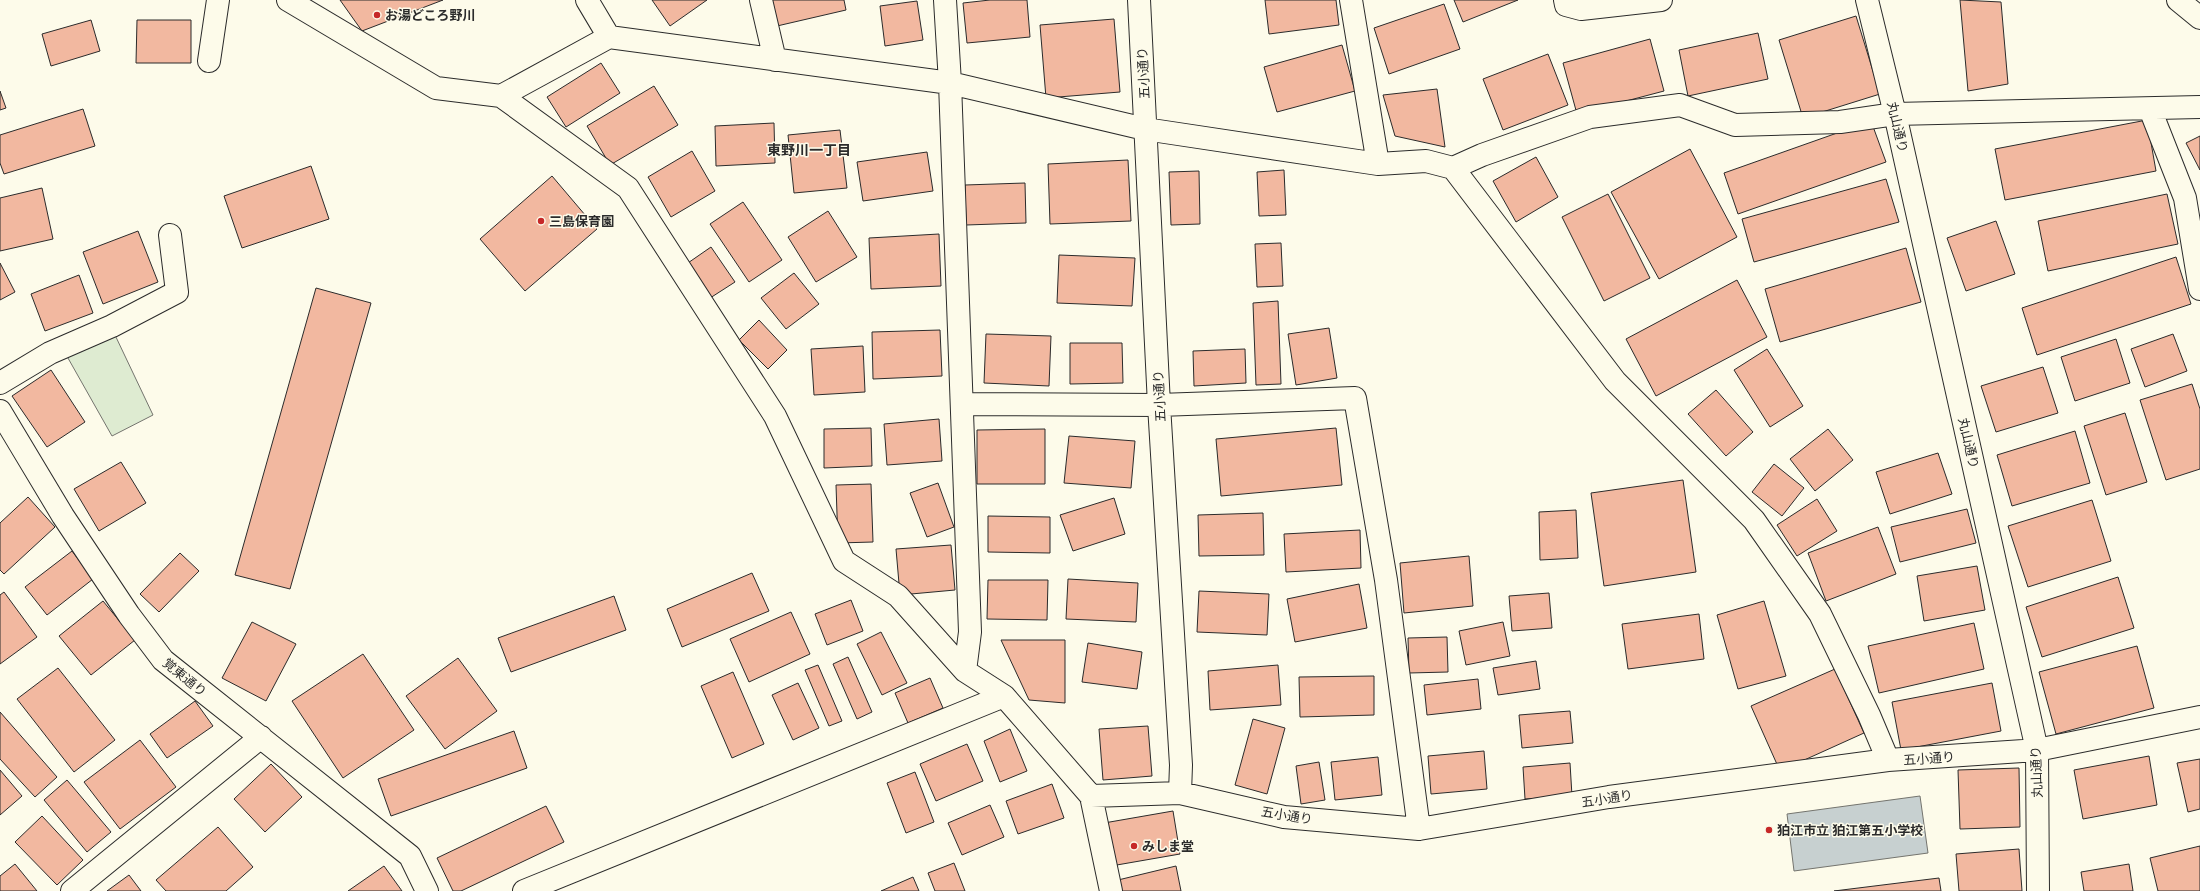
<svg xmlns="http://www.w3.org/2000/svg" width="2200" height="891" font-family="Overpass,'Noto Sans JP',sans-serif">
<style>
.green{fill:#deebd1;stroke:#74746e}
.water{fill:#c7d0d0;stroke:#74746e}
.building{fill:#f2b8a0;stroke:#2b2b2b}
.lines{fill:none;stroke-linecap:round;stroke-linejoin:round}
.minor-casing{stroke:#2b2b2b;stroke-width:24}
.minor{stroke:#fdfbea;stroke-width:22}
.poi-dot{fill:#c62828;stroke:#fdfbea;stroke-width:1.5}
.labels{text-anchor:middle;stroke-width:3;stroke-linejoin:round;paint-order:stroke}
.poi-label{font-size:13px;font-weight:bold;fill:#2b2b2b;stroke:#fdfbea;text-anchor:start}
.street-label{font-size:13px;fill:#2b2b2b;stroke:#fdfbea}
.neighbourhood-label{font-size:14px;font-weight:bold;fill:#2b2b2b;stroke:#fdfbea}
</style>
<rect width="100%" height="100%" fill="#fdfbea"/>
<path class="green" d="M115,335L153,415L112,436L64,351Z"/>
<path class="water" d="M1920,796L1928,853L1794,871L1787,814Z"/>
<path class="building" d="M340,0H443L362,31Z
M652,0H707L670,26Z
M771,0H844L846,10L777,26Z
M990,0H1027L1030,37L967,43L963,3Z
M1265,0H1336L1339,25L1269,34Z
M1454,0H1518L1463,22Z
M1960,0L2001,2L2008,84L1968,91Z
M917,1L923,40L885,46L880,6Z
M1444,4L1460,49L1389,74L1374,28Z
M1856,16L1880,94L1803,118L1779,40Z
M1114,19L1120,92L1046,98L1040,25Z
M91,20L100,51L51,66L42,34Z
M137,20H191V63H136Z
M1758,33L1768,79L1688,96L1679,50Z
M1650,39L1664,91L1577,114L1563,63Z
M1342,45L1355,91L1277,112L1264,67Z
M1548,54L1568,105L1503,130L1483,79Z
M601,63L620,93L566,127L547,97Z
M654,86L678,125L610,165L587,126Z
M1437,89L1445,147L1395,136L1383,95Z
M0,91L6,108L0,110Z
M83,109L95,146L4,174L0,163V135Z
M2147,120L2156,171L2005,200L1995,149Z
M1871,121L1886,162L1738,214L1724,173Z
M774,123L775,163L716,166L715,126Z
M840,130L847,188L794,193L788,135Z
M2200,136V170L2186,143Z
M1690,149L1737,237L1659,279L1611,192Z
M692,151L715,191L671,217L648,177Z
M927,152L933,191L863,201L857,162Z
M1536,157L1558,197L1516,222L1493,181Z
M1128,160L1131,221L1050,224L1048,164Z
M311,166L329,219L242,248L224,196Z
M1284,170L1286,215L1259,216L1257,172Z
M1199,171L1200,224L1171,225L1169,172Z
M552,176L597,229L525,291L480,239Z
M1886,179L1899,222L1754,262L1742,219Z
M1025,183L1026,223L966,225L965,185Z
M42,188L53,239L0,251V198Z
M1608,194L1650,278L1604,301L1562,217Z
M2167,194L2178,244L2048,271L2038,221Z
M743,202L782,260L749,282L710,224Z
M828,211L857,257L816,282L788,237Z
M1996,221L2015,274L1966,291L1947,238Z
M138,231L158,282L103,304L83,252Z
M939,234L941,286L871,289L869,238Z
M1281,243L1283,286L1257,287L1255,244Z
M711,247L735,282L707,300L685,265Z
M1906,248L1921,302L1780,342L1765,289Z
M1059,255L1135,258L1132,306L1057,303Z
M2176,257L2191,304L2037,355L2022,308Z
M0,263L15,292L0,300Z
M794,273L819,304L786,329L761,298Z
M79,275L93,313L45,331L31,294Z
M1737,280L1767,337L1656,396L1626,339Z
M316,288L371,303L290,589L235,575Z
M1278,301L1281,384L1256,385L1253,303Z
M759,320L787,350L768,369L739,340Z
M1329,328L1337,378L1296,385L1288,334Z
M940,330L942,376L873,379L872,332Z
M986,334L1051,336L1049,386L984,383Z
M2173,334L2187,371L2145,387L2131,349Z
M2116,339L2130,383L2075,401L2061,357Z
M1070,343H1122L1123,383L1070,384Z
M863,346L865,392L814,395L811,349Z
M1245,349L1246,383L1194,386L1193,351Z
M1767,349L1803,406L1770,427L1734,370Z
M2043,367L2058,413L1996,432L1981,386Z
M51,370L85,422L47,447L12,396Z
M2192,384L2200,409V469L2166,480L2140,400Z
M1716,390L1753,432L1726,456L1688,414Z
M2125,413L2147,482L2106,495L2084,426Z
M939,419L942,461L887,465L884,424Z
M871,428L872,466L824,468V429Z
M1336,428L1342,485L1221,496L1216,439Z
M1045,429V484H977V430Z
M1828,429L1853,460L1815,491L1790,459Z
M2075,431L2090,483L2012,506L1997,455Z
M1069,436L1135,441L1131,488L1064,483Z
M1938,453L1952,494L1890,514L1876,472Z
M121,462L146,503L99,531L74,489Z
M1774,464L1804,488L1782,516L1752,492Z
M1683,480L1696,572L1604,586L1591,493Z
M938,483L954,527L927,537L910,493Z
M871,484L873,542L838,543L836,485Z
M28,497L55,527L4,574L0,570V523Z
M1114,498L1125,534L1073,551L1060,515Z
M1817,499L1837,531L1797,556L1777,525Z
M2092,500L2111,561L2028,587L2008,526Z
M1967,509L1976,543L1900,562L1891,527Z
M1576,510L1578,558L1540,560L1539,512Z
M1263,513L1264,555L1199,556L1198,515Z
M988,516L1050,517V553L988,552Z
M1878,527L1896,574L1826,601L1808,553Z
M1360,530L1361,568L1286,572L1284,534Z
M951,545L955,590L900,595L896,549Z
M72,551L93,579L47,615L25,587Z
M180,553L199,571L159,612L140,594Z
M1469,556L1473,606L1404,613L1400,563Z
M1977,566L1985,610L1924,621L1917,576Z
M752,573L769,611L682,647L667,609Z
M2118,577L2134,628L2042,657L2026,607Z
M1068,579L1138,583L1136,622L1066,619Z
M988,580H1048L1047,620L987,619Z
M1359,584L1367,628L1295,642L1287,599Z
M1199,591L1269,594L1267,635L1197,632Z
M4,592L37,637L0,664V595Z
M1549,593L1552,628L1512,631L1509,596Z
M614,596L626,630L511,672L498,638Z
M851,600L863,631L827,645L815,614Z
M103,601L135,640L91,675L59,636Z
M1764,601L1786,676L1738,689L1717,615Z
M791,612L810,654L749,682L730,639Z
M1699,614L1704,659L1628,669L1622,624Z
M252,622L296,644L266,701L222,678Z
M1503,622L1510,656L1466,665L1459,631Z
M1974,623L1984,669L1879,693L1868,646Z
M881,632L907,683L882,695L857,644Z
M1447,637L1448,672L1409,673L1408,638Z
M1001,640H1065V703L1029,700Z
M1088,643L1142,652L1137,689L1082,682Z
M2137,646L2154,708L2056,734L2039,672Z
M363,654L414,730L343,778L292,701Z
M848,657L872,712L857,719L833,664Z
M458,658L497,711L445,749L406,696Z
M1536,661L1540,689L1498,695L1493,668Z
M818,665L842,721L829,726L805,670Z
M1278,665L1281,705L1210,710L1208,671Z
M58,668L115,740L74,772L17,699Z
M1835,669L1864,733L1780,771L1751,706Z
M733,672L764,744L732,758L701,686Z
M1374,676V715L1300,717L1299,677Z
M930,678L943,708L908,723L895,693Z
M1478,679L1481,709L1427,715L1424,685Z
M798,683L819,728L793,740L772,695Z
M1992,683L2001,731L1901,750L1892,702Z
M195,701L213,726L167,758L150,734Z
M1570,711L1573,743L1522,748L1519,715Z
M0,712L57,777L35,797L0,759Z
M1253,719L1285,728L1267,794L1235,785Z
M1148,726L1152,776L1103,780L1099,729Z
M1010,729L1027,771L1000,782L984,741Z
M514,731L527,768L391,816L378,779Z
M140,740L176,787L120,829L84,782Z
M967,744L983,781L936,801L920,764Z
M1484,751L1487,789L1431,794L1428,756Z
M2149,756L2157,805L2083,819L2074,770Z
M1378,757L1382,795L1335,800L1331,762Z
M2200,759V809L2188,812L2177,763Z
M1319,762L1325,800L1301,804L1296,766Z
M1570,763L1572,796L1525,799L1523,767Z
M271,764L302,797L265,832L234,799Z
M2019,768L2020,827L1960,829L1958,770Z
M0,770L22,796L0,815Z
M915,772L934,822L906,833L887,783Z
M67,780L111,832L87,852L44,800Z
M1052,784L1064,818L1018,834L1006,801Z
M990,805L1004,837L962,855L948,823Z
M546,806L564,842L461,891H453L437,858Z
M1173,811L1180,854L1111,866L1104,823Z
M42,816L83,860L57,885L15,842Z
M218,827L253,867L226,891H166L156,880Z
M2200,846V891H2158L2150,858Z
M2019,849L2022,891H1959L1956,854Z
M954,863L965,891H935L928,873Z
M15,864L37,891H0V876Z
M2129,864L2133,891H2084L2081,872Z
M384,866L402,891H348Z
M1176,866L1181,891H1121L1118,880Z
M129,875L141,891H107Z
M913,877L919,891H881Z
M1939,878L1941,891H1834Z"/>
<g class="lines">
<g class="minor-casing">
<path id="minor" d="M288,0L436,88L501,96L628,188L775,416L844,561L898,596L965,671L1004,696L1091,796L1111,891
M587,0L609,37
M761,0L775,60
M945,0L950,83L970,632L965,671
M1139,0L1159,405L1181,765L1180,793
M1351,0L1378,164
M1565,0L1566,5L1581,9L1661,0
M1867,0L1895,114L2037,750L2038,891
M2178,0L2200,18
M209,61L218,0
M501,96L609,37L950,83L1145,129L1378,164L1426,161L1453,168L1482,155L1590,117L1680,105L1735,125L1840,122L1895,114L2200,107
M2150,109L2185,198L2200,289
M1453,168L1615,381L1754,520L1820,614L1869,715L1888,760
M0,383L50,353L112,326L177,292L170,235
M962,404L1159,405L1355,398L1386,580L1419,829
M0,411L63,516L129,615L163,660L410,856L427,891
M1091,796L1180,793L1284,817L1419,829L1609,797L1888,760L2037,750L2200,717
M72,891L261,737
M524,891L1004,696"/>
</g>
<use href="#minor" class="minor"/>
</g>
<g class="poi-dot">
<circle cx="377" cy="15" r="4"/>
<circle cx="541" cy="221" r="4"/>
<circle cx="1769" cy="830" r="4"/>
<circle cx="1134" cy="846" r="4"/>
</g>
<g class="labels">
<g class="poi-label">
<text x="385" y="20">お湯どころ野川</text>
<text x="549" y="226">三島保育園</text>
<text x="1777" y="835">狛江市立 狛江第五小学校</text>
<text x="1142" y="851">みしま堂</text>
</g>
<g class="street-label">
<text transform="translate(1143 73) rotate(-93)" y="5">五小通り</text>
<text transform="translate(1898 127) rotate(77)" y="5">丸山通り</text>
<text transform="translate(1159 396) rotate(-93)" y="5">五小通り</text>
<text transform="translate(1969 443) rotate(77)" y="5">丸山通り</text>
<text transform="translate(185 677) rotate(39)" y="5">覚東通り</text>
<text transform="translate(1929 758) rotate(-4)" y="5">五小通り</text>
<text transform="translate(2036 772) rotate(-92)" y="5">丸山通り</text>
<text transform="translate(1607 798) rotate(-9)" y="5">五小通り</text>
<text transform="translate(1287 815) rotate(9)" y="5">五小通り</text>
</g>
<g class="neighbourhood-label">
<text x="809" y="155">東野川一丁目</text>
</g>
</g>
</svg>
